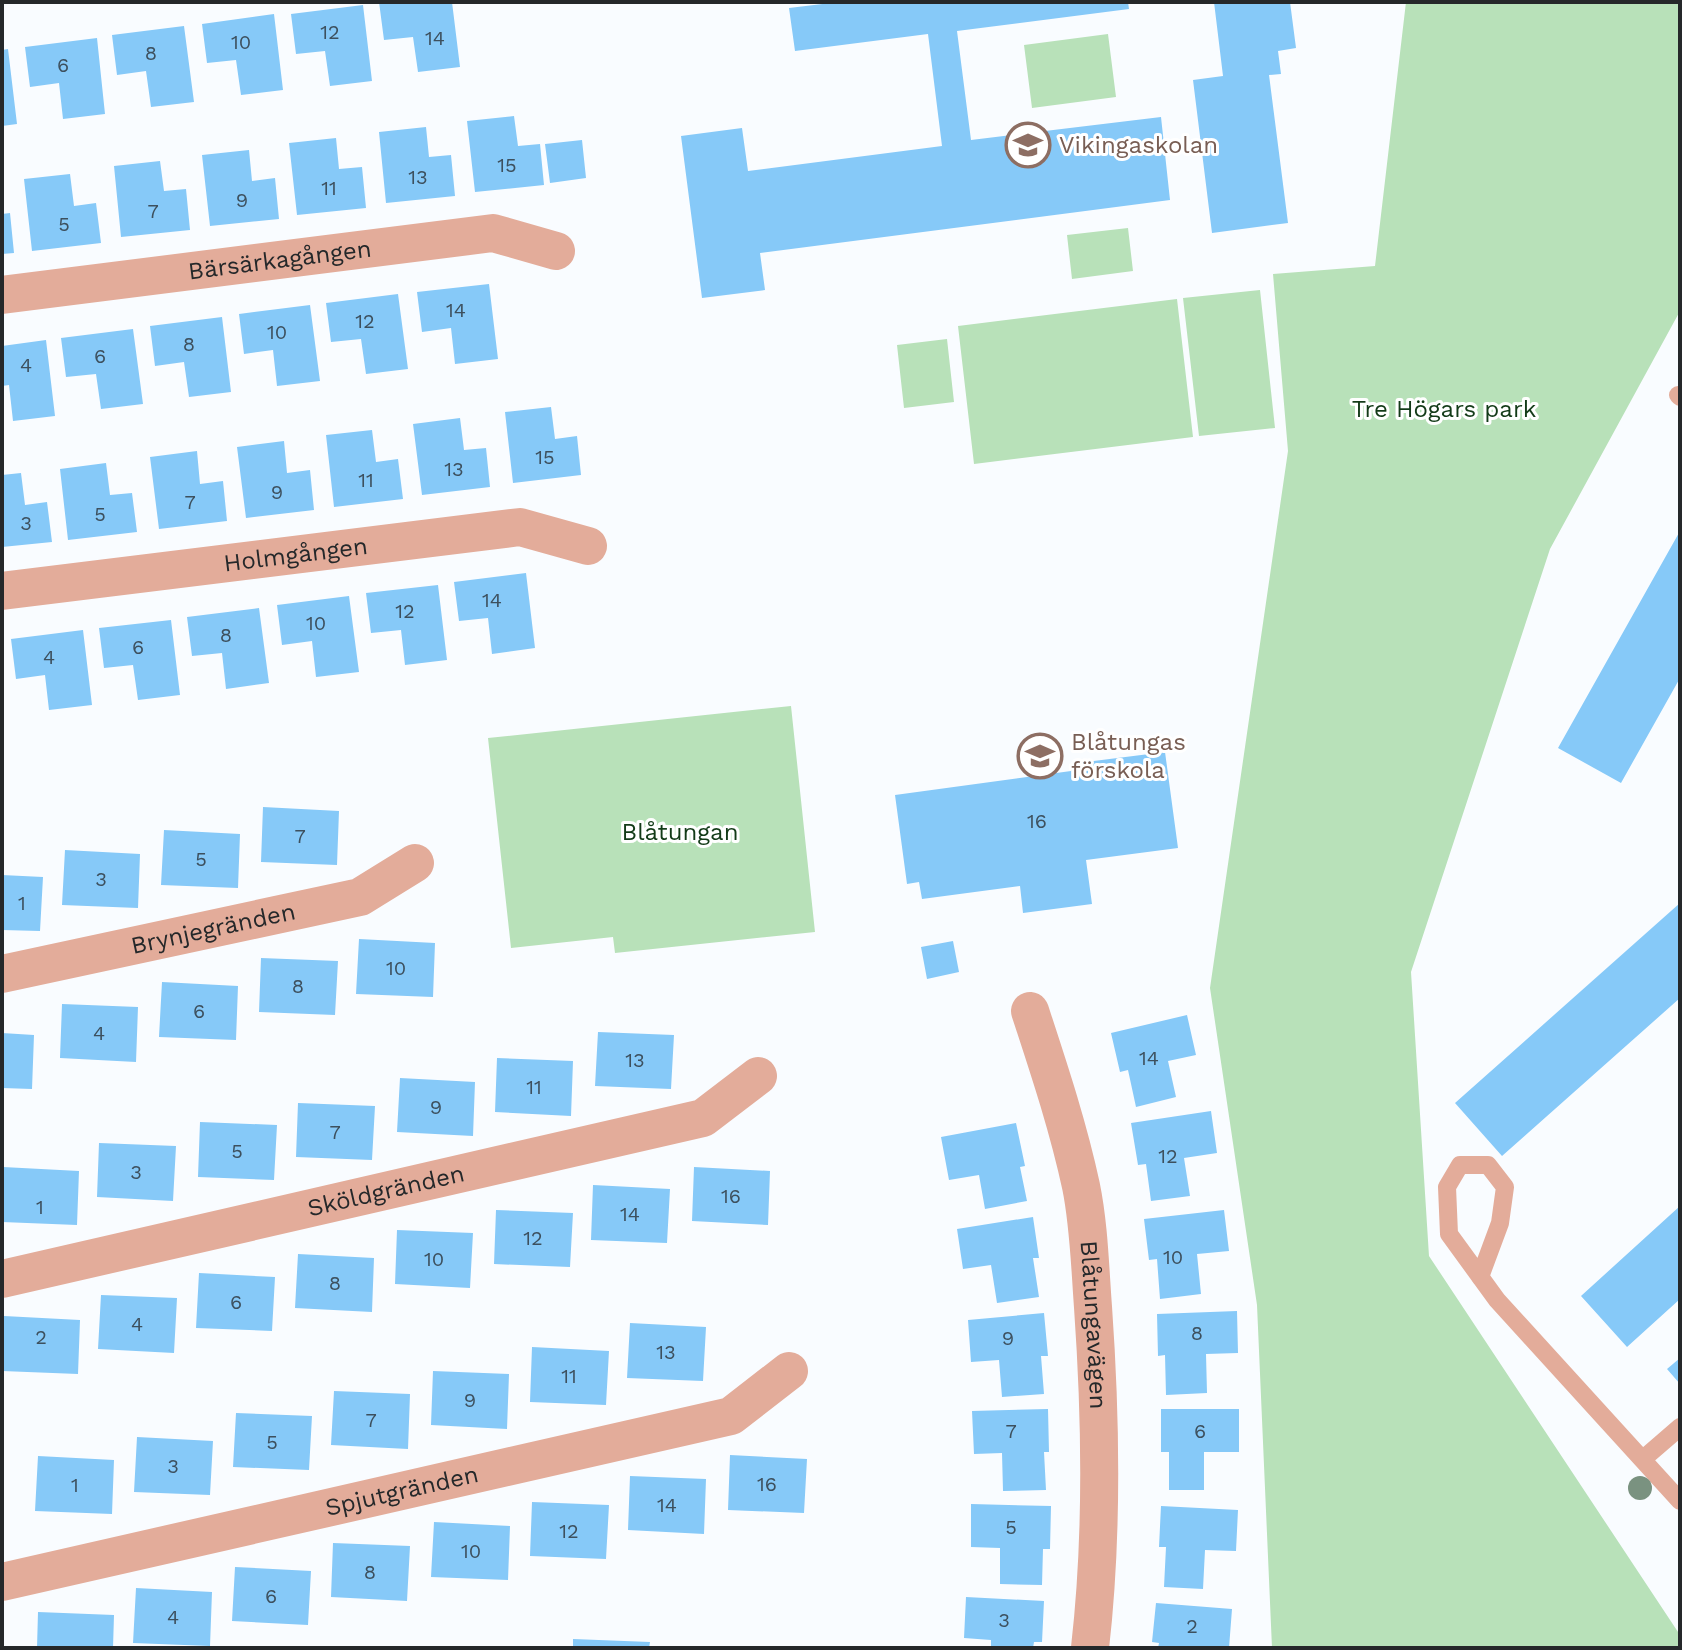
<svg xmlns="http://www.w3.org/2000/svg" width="1682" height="1650" font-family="'Work Sans',sans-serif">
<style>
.green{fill:#b8e1b9}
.building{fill:#86c9f8}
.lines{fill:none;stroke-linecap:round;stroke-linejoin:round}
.lane{stroke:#e3ac9a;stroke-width:18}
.street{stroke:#e3ac9a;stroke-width:38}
.tree{fill:#7a9280}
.labels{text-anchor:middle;stroke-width:6;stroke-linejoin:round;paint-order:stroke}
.number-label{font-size:20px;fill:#3d505e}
.education-label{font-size:24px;fill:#785e54;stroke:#fff;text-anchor:start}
.street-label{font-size:24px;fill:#25282a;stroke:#fff}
.park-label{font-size:24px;fill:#133b18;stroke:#fff}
</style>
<rect width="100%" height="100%" fill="#f9fcff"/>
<path class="green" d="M1406,2H1680V311L1550,549L1411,972L1429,1256L1680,1635V1648H1272L1257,1305L1210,988L1288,451L1273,274L1375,266Z
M1108,34L1116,97L1032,108L1024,45Z
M1128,228L1133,271L1072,279L1067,235Z
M1260,290L1275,428L1199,436L1183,298Z
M1177,299L1193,437L974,464L958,326Z
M947,339L954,402L904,408L897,345Z
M791,706L815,932L615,953L613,937L511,948L488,738Z"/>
<path class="building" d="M379,2H452L460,67L418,72L413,37L384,40Z
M839,2H1128L1129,9L957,31L971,140L1161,117L1170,200L760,253L765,290L702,298L681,136L742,128L748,171L942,146L928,34L795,51L789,8Z
M1214,2H1290L1296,48L1278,51L1281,74L1269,75L1288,223L1212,233L1193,80L1223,76Z
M363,5L372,81L330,86L325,51L296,54L291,14Z
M274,14L283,90L241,95L236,60L207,63L202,24Z
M184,26L194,102L151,107L146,71L117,75L112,35Z
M97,38L105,114L63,119L59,83L30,87L25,47Z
M8,49L17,124L2,126V50Z
M514,116L518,146L540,144L544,185L475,192L467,121Z
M426,127L429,157L451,155L455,196L386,203L379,132Z
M336,138L339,169L362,167L366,208L297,215L289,143Z
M582,140L586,178L550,183L545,144Z
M249,150L252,181L275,178L279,219L210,226L202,155Z
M160,161L164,191L186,189L190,230L121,237L114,166Z
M70,174L74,206L96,203L101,243L32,251L24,179Z
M10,213L14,253L2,254V214Z
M489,284L498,359L455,364L451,328L422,332L417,292Z
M398,294L408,369L366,374L361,339L331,342L326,303Z
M310,305L320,381L277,386L273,350L244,354L239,314Z
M222,317L231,392L189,397L184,362L155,366L150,326Z
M133,329L143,404L101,409L96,374L66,377L61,338Z
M46,340L55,416L13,421L9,385L2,386V346Z
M551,407L555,439L577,436L581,475L513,483L505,412Z
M460,418L464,450L486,448L490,487L422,495L413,424Z
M372,430L376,462L398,459L403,499L334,507L326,435Z
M284,441L287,473L310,470L314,510L246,518L237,447Z
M197,451L200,484L223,481L227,521L159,529L150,457Z
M106,463L110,495L132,493L137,532L68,540L60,469Z
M21,473L25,505L47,502L52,542L2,547V475Z
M1680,531V678L1621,783L1558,748Z
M526,573L535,648L492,654L488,618L459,621L454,582Z
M438,585L447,660L405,665L401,630L371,633L366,593Z
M349,596L359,672L316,677L312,641L282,645L277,605Z
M259,608L269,683L226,689L222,653L192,656L187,617Z
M171,620L180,695L138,700L133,665L104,668L99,628Z
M83,630L92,705L49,710L45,675L16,679L11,639Z
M1165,752L1178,848L1086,860L1092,904L1023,913L1020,886L922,899L919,882L907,884L895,795L1071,771L1070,764Z
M263,807L339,811L337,865L261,862Z
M164,830L240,834L238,888L161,885Z
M65,850L140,854L138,908L62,905Z
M2,875L43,877L40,931L2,930Z
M1680,903V998L1502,1156L1455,1103Z
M359,939L435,943L433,997L356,994Z
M953,941L959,972L927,979L921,947Z
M261,958L338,961L335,1015L259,1012Z
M162,982L238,986L236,1040L159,1037Z
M62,1004L138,1007L136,1062L60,1058Z
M1187,1015L1196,1055L1168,1061L1176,1097L1136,1107L1128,1070L1120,1072L1111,1033Z
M598,1032L674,1035L671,1089L595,1086Z
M2,1033L34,1035L32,1089L2,1088Z
M497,1058L573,1061L571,1116L495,1112Z
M400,1078L475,1082L473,1136L397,1132Z
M298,1103L375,1106L372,1160L296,1157Z
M1211,1111L1217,1153L1184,1158L1190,1196L1151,1201L1146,1164L1138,1165L1131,1123Z
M200,1122L277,1125L274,1180L198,1177Z
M1016,1123L1025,1166L1020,1167L1027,1201L985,1209L979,1175L949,1180L941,1137Z
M99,1143L176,1146L173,1201L97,1197Z
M3,1167L79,1171L77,1225L2,1222Z
M694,1167L770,1171L768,1225L692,1221Z
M593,1185L670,1189L667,1243L591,1240Z
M1680,1206V1299L1627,1347L1581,1296Z
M496,1210L573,1213L570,1267L494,1264Z
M1224,1210L1229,1251L1197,1254L1201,1294L1160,1299L1157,1259L1149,1260L1144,1219Z
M1033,1217L1039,1258H1033L1039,1297L997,1303L991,1265L963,1269L957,1229Z
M397,1230L473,1233L470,1288L395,1284Z
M298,1254L374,1258L372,1312L295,1308Z
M199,1273L275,1277L272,1331L196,1328Z
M101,1295L177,1298L174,1353L98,1349Z
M1237,1311L1238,1353L1206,1354L1207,1393L1166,1395L1165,1355L1158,1356L1157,1314Z
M1044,1313L1048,1356H1041L1044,1394L1002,1397L999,1360L971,1362L968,1320Z
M4,1316L80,1320L78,1374L2,1371Z
M630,1323L706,1327L703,1381L627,1378Z
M532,1347L609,1351L606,1405L530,1402Z
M1680,1358V1384L1667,1369Z
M433,1371L509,1374L507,1429L431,1425Z
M334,1391L410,1394L408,1449L331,1445Z
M1048,1409L1049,1452H1044L1046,1490L1003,1491L1002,1453L974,1454L972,1411Z
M1161,1409H1239V1452H1204V1490H1169V1452H1161Z
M236,1413L312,1416L309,1470L233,1467Z
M137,1437L213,1441L210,1495L134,1492Z
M730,1455L807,1459L804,1513L728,1510Z
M38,1456L114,1460L112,1514L35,1511Z
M630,1476L706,1479L704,1534L628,1530Z
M532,1502L609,1505L606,1559L530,1556Z
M971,1504L1051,1506L1050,1549H1043L1042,1585L1000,1584V1548L971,1547Z
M1161,1506L1238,1510L1236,1551L1205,1550L1203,1589L1164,1587L1166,1547H1159Z
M434,1522L510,1526L508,1580L431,1577Z
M333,1543L410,1546L407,1601L331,1597Z
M235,1567L311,1571L308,1625L232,1621Z
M136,1588L212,1592L210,1646L133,1643Z
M966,1597L1044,1601L1042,1642H1034L1033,1648H991V1640L964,1638Z
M1156,1603L1232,1609L1229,1648L1198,1646V1648H1158L1159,1643L1152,1642Z
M38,1612L114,1615L113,1648H37Z
M573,1639L650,1642L649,1648H573Z"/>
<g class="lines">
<path class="lane" d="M1678,395L1680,397
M1480,1277L1500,1223L1505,1187L1488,1165H1460L1447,1187L1449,1234L1497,1300L1680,1501
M1643,1459L1680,1427"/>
<g class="street">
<path id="s1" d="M2,295L493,233L556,251"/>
<path id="s2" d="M2,591L520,527L588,546"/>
<path id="s3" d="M2,974L360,897L415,863"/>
<path id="s4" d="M1030,1011C1049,1069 1068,1126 1081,1186C1089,1225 1090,1267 1093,1307C1101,1420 1103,1535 1090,1648"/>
<path id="s5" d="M2,1279L703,1118L758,1076"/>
<path id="s6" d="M2,1582L731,1416L789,1371"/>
</g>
</g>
<circle class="tree" cx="1640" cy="1488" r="12"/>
<defs>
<g id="school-ring" transform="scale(2.3)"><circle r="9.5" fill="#fff" stroke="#8d6e63" stroke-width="1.5"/><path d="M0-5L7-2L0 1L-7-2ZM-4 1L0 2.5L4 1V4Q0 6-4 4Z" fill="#8d6e63"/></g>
</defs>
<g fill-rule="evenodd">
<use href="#school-ring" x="1028" y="145"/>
<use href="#school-ring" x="1040" y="756"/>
</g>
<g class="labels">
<g class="number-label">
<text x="330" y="39">12</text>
<text x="435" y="45">14</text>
<text x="241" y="49">10</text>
<text x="151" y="60">8</text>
<text x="63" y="72">6</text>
<text x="507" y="172">15</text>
<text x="418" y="184">13</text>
<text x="329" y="195">11</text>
<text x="242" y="207">9</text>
<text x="153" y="218">7</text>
<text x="64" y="231">5</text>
<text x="456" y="317">14</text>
<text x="365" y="328">12</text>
<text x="277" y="339">10</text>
<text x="189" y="351">8</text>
<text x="100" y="363">6</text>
<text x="26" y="372">4</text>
<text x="545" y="464">15</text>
<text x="454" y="476">13</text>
<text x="366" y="487">11</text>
<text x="277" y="499">9</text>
<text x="190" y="509">7</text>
<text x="100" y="521">5</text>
<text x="26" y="530">3</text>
<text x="492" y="607">14</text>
<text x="405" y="618">12</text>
<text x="316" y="630">10</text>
<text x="226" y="642">8</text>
<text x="138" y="654">6</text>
<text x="49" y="664">4</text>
<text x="1037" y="828">16</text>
<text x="300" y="843">7</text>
<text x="201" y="866">5</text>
<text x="101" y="886">3</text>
<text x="22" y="910">1</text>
<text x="396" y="975">10</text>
<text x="298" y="993">8</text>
<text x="199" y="1018">6</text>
<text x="99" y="1040">4</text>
<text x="1149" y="1065">14</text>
<text x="635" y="1067">13</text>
<text x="534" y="1094">11</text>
<text x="436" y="1114">9</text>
<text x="335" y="1139">7</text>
<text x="237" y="1158">5</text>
<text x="1168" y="1163">12</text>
<text x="136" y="1179">3</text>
<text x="731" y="1203">16</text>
<text x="40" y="1214">1</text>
<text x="630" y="1221">14</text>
<text x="533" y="1245">12</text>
<text x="1173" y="1264">10</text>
<text x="434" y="1266">10</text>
<text x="335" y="1290">8</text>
<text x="236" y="1309">6</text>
<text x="137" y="1331">4</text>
<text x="1197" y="1340">8</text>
<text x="41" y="1344">2</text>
<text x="1008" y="1345">9</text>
<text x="666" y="1359">13</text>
<text x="569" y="1383">11</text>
<text x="470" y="1407">9</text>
<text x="371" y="1427">7</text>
<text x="1011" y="1438">7</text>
<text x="1200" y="1438">6</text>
<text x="272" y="1449">5</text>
<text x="173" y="1473">3</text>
<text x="767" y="1491">16</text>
<text x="75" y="1492">1</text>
<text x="667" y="1512">14</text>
<text x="1011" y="1534">5</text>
<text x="569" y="1538">12</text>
<text x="471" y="1558">10</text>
<text x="370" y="1579">8</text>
<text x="271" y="1603">6</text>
<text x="173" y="1624">4</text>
<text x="1004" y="1627">3</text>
<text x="1192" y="1633">2</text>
</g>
<g class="education-label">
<text x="1059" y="153">Vikingaskolan</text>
<text x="1071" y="750">Blåtungas<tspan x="1071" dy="28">förskola</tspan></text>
</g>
<g class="street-label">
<text dy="8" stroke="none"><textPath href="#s1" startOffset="280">Bärsärkagången</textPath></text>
<text dy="8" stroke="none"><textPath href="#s2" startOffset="296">Holmgången</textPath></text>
<text dy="8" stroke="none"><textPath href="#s3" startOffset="216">Brynjegränden</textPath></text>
<text dy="8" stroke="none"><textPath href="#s5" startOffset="394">Sköldgränden</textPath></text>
<text dy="8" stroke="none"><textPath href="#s4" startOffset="322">Blåtungavägen</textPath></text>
<text dy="8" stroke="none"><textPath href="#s6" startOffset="410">Spjutgränden</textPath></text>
</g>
<g class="park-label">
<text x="1444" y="417">Tre Högars park</text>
<text x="680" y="840">Blåtungan</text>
</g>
</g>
<rect width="1682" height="1650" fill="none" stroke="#25282a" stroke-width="8"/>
</svg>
